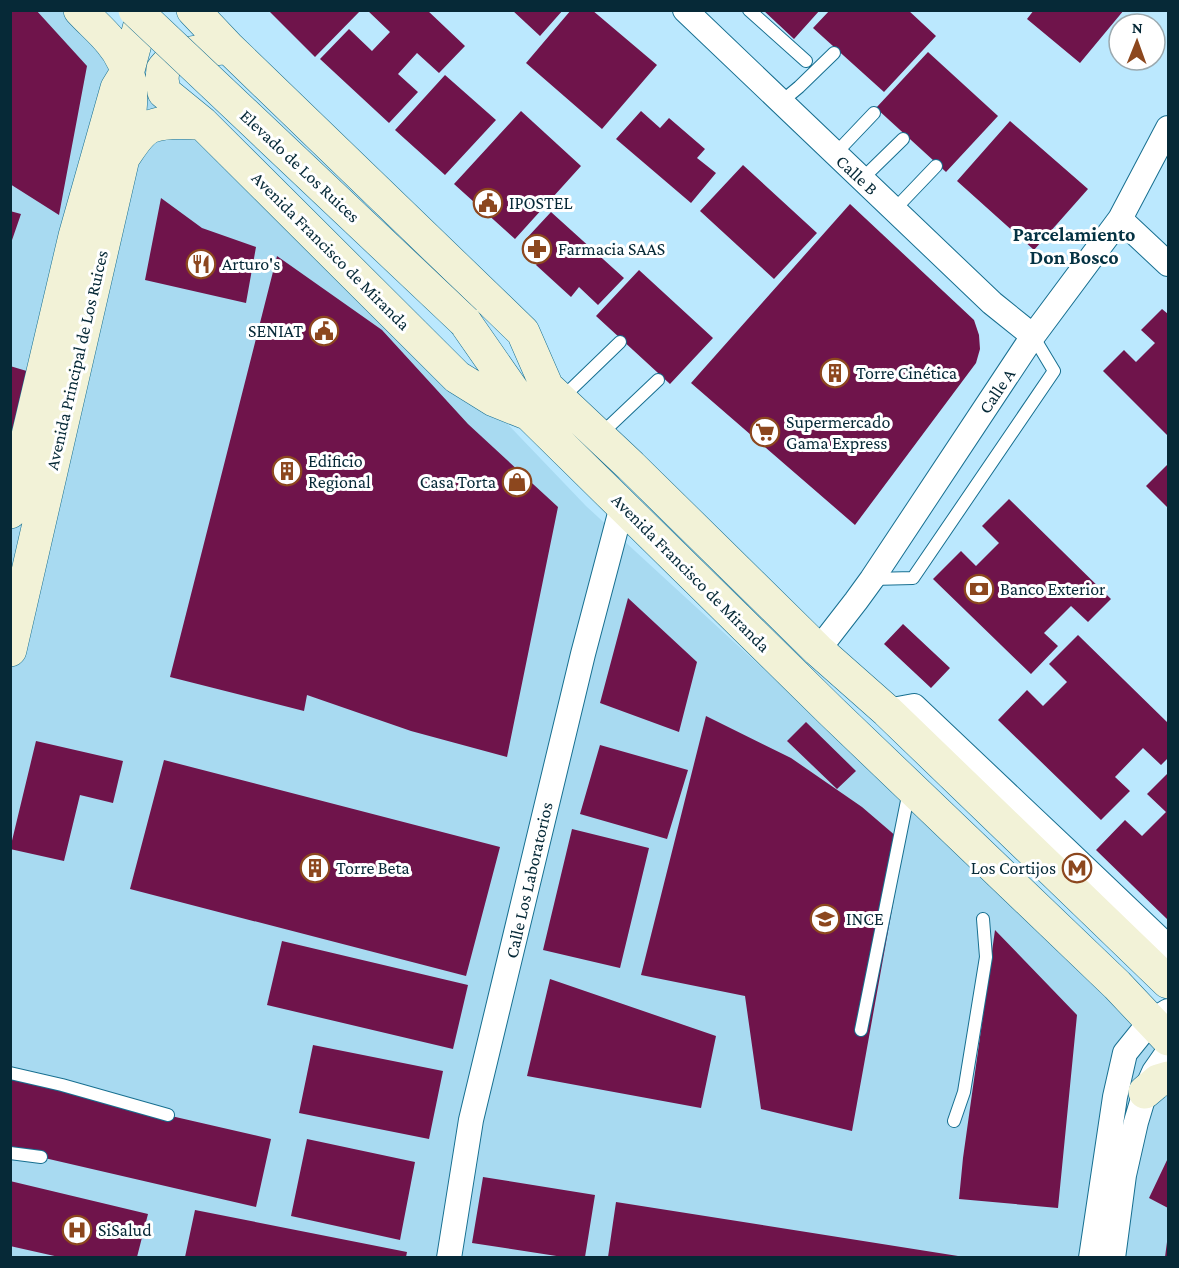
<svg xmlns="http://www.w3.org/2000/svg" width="1179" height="1268" font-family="'Crimson Pro',serif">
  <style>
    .built { fill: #a8daf1 }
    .building { fill: #6f144b }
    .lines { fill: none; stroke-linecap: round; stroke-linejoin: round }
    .service-casing { stroke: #176f90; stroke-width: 14 }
    .minor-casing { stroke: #176f90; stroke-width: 26 }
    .secondary-casing { stroke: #176f90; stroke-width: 34 }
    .service { stroke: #fff; stroke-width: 12 }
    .minor { stroke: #fff; stroke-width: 24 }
    .secondary { stroke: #f2f2d7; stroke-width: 33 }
    .secondary-bridge-casing { stroke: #176f90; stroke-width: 34; stroke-linecap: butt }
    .secondary-bridge { stroke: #f2f2d7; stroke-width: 33 }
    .labels { text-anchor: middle; stroke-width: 6; stroke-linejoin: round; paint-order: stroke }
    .street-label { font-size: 18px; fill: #062937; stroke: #fff }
    .poi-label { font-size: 18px; fill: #062937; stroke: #fff; text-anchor: start }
    .neighbourhood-label { font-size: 20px; font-weight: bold; fill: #043243; stroke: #fff }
  </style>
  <rect width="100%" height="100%" fill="#bbe8fe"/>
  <path class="built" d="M10,11H69L348,257L586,506L967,856L1168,1049V1257H11Z"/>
  <path class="building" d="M10,10H36L87,66L59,215L10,184Z
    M268,10H361L315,57Z
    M367,10H427L465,46L439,73L417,53L398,74L418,92L389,123L320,59L349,29L372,51L390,32Z
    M512,10H563L540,36Z
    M571,10H592L657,65L602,129L526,63Z
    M763,10H820L794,39Z
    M830,10H908L936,36L884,92L813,28Z
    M1034,10H1124L1080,63L1027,19Z
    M928,52L998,116L946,172L876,108Z
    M445,75L496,120L445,175L395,130Z
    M521,111L581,166L515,239L454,184Z
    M641,111L660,128L669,118L705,149L697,158L716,173L691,203L616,139Z
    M1010,121L1088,189L1034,250L957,181Z
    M743,165L817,233L774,279L700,211Z
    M161,198L202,228L256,247L246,303L145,280Z
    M850,204L974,320L979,335L980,349L976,363L855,525L691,383Z
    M10,211L21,214L11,243H10Z
    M551,212L624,278L598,305L579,287L571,297L536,265L543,256L525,240Z
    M277,256L382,330L468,424L558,507L507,757L411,731L307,695L304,711L170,677Z
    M639,270L713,338L670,384L596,316Z
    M1162,309L1168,314V436L1103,371L1124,350L1136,362L1155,343L1141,330Z
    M10,366L30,372L11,438H10Z
    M1168,464V508L1146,486Z
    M1009,499L1111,599L1088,622L1071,606L1044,633L1058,646L1031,674L933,579L961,551L976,566L999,543L982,526Z
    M628,598L697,662L679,732L600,703Z
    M903,624L950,668L931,688L884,644Z
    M1078,635L1168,723V758L1161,765L1143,748L1115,777L1130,791L1101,820L998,720L1027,690L1043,706L1067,682L1049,664Z
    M706,716L791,758L862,807L904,843L852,1131L761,1109L745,996L641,975Z
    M806,722L856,771L837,789L787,741Z
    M36,741L123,761L113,803L80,795L64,861L10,849Z
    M600,745L688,770L667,839L580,814Z
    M164,760L500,847L466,976L130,889Z
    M1168,773V920L1096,850L1125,820L1142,836L1166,812L1147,794Z
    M572,829L649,848L620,968L543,950Z
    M995,930L1077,1015L1058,1208L959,1199L963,1158Z
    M282,941L468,985L453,1049L267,1005Z
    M550,979L716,1036L701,1108L527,1076Z
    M313,1045L443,1071L429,1139L299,1113Z
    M10,1079L271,1139L256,1207L10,1150Z
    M307,1139L415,1162L400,1240L291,1216Z
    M1168,1158V1208L1149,1198Z
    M483,1177L595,1195L585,1257H563L472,1243Z
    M10,1181L148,1214L137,1257H59L10,1246Z
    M616,1202L958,1256V1257H608Z
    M195,1210L407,1252L406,1257H185Z
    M1167,1242H1168V1257H1165Z"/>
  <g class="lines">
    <g class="service-casing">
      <path id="service" d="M749,10L806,61
        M781,102L799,87L834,53
        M835,154L874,113
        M862,179L903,139
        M894,210L936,166
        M561,399L620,342
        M600,435L658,380
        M872,579L913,578L1054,371L1033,336
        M861,1030L909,791
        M10,1073L62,1085L168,1115
        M954,1121L964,1092L986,957L983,919
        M10,1153L41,1157"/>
    </g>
    <g class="minor-casing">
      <path id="minor" d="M685,10L992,303L1033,336
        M1120,219L1168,264
        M818,650L856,601L872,579L1033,336L1120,219L1168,128
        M887,711L914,706L1063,847
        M1048,846L1063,847L1168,947
        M449,1258L471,1120L583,654L622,506
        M1091,1258L1115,1097L1125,1053L1150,1022L1168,1011
        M1113,1258L1124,1175L1136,1122L1145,1092L1154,1072L1168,1052"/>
    </g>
    <g class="secondary-casing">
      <path id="secondary" d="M193,10L228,47L523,332L547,387L631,466L818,650L887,711L1168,982
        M228,47L178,55L170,61L163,69L162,79L164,92L202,123L457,377L494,400L529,414L831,711L1117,985L1168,1039
        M123,158C131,147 139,131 152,126C167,120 187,123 202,123
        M465,322L529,414
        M10,512L75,236L117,88L128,70L144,10
        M10,650L123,158C129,114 142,78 110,41C101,30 90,21 80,10
        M1145,1092L1158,1081L1168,1078"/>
    </g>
    <use href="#service" class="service"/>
    <use href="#minor" class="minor"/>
    <use href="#secondary" class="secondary"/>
    <g class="secondary-bridge-casing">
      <path id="secondary-bridge" d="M135,10L465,322"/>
    </g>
    <use href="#secondary-bridge" class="secondary-bridge"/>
  </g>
  <defs>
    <g id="civic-ring" transform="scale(1.5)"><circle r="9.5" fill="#fff" stroke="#8c471e" stroke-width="1.5"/><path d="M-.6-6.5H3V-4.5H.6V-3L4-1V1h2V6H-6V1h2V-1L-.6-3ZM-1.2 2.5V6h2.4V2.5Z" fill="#8c471e"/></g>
    <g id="pharmacy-ring" transform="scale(1.5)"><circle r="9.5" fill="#fff" stroke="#8c471e" stroke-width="1.5"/><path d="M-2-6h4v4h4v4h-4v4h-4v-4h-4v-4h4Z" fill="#8c471e"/></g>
    <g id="restaurant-ring" transform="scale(1.5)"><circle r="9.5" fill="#fff" stroke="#8c471e" stroke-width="1.5"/><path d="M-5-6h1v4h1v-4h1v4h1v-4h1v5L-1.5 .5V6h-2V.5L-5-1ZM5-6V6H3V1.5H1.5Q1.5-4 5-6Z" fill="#8c471e"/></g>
    <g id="building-ring" transform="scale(1.5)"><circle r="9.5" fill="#fff" stroke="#8c471e" stroke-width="1.5"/><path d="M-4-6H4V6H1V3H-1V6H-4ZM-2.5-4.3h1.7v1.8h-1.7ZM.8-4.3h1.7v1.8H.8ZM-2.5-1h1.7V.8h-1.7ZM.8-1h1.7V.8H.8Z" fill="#8c471e"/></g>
    <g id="supermarket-ring" transform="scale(1.5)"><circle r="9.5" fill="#fff" stroke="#8c471e" stroke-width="1.5"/><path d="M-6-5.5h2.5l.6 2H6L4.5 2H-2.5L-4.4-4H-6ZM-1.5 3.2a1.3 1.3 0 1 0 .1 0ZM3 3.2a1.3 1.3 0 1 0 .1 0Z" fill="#8c471e"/></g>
    <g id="shop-ring" transform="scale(1.5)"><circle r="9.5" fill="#fff" stroke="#8c471e" stroke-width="1.5"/><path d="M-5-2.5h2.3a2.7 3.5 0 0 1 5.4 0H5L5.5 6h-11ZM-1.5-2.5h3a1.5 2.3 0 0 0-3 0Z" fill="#8c471e"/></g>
    <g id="bank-ring" transform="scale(1.5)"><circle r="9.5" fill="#fff" stroke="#8c471e" stroke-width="1.5"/><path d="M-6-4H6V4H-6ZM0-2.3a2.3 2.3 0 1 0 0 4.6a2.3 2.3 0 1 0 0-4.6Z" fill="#8c471e"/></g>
    <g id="metro-ring" transform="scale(1.5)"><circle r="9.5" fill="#fff" stroke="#8c471e" stroke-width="1.5"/><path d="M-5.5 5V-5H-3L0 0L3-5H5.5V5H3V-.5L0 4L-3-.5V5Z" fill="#8c471e"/></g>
    <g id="university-ring" transform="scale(1.5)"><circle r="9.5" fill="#fff" stroke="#8c471e" stroke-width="1.5"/><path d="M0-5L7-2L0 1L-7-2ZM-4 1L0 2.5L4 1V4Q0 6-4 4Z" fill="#8c471e"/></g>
    <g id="hospital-ring" transform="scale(1.5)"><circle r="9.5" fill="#fff" stroke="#8c471e" stroke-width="1.5"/><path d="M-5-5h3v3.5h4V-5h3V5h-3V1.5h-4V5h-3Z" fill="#8c471e"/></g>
  </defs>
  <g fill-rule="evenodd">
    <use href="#civic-ring" x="488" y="203"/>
    <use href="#pharmacy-ring" x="537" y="249"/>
    <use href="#restaurant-ring" x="201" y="264"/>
    <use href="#civic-ring" x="324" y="331"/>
    <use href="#building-ring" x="835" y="373"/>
    <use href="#supermarket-ring" x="765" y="432"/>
    <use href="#building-ring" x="287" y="471"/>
    <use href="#shop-ring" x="517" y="482"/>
    <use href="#bank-ring" x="979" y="589"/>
    <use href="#building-ring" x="315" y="868"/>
    <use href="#metro-ring" x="1077" y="868"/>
    <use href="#university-ring" x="825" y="919"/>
    <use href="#hospital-ring" x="77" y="1230"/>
  </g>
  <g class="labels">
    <g class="street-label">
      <text transform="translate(300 166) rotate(43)" y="6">Elevado de Los Ruices</text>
      <text transform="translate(857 175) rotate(43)" y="6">Calle B</text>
      <text transform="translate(331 251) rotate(45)" y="6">Avenida Francisco de Miranda</text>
      <text transform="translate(77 360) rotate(-77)" y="6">Avenida Principal de Los Ruices</text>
      <text transform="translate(997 391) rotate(-56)" y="6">Calle A</text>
      <text transform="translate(691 573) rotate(45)" y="6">Avenida Francisco de Miranda</text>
      <text transform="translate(529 880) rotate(-77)" y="6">Calle Los Laboratorios</text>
    </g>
    <g class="poi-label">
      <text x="509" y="209">IPOSTEL</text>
      <text x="558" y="255">Farmacia SAAS</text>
      <text x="222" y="270">Arturo's</text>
      <text x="303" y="337" text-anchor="end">SENIAT</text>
      <text x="856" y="379">Torre Cinética</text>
      <text x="786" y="428">Supermercado<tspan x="786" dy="21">Gama Express</tspan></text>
      <text x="308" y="467">Edificio<tspan x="308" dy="21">Regional</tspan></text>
      <text x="496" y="488" text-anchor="end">Casa Torta</text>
      <text x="1000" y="595">Banco Exterior</text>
      <text x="336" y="874">Torre Beta</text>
      <text x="1056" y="874" text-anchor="end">Los Cortijos</text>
      <text x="846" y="925">INCE</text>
      <text x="98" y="1236">SiSalud</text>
    </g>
    <g class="neighbourhood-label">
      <text x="1074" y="241">Parcelamiento<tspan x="1074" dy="23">Don Bosco</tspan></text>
    </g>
  </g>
  <rect width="1179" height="1268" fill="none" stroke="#062937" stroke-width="24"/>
  <g transform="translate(1137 42) rotate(1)"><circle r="28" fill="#ffffff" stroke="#9ba9af" stroke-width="1.5"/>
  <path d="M0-4.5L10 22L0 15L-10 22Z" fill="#8c471e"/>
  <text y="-9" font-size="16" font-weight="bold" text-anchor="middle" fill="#062937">N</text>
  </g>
</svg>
